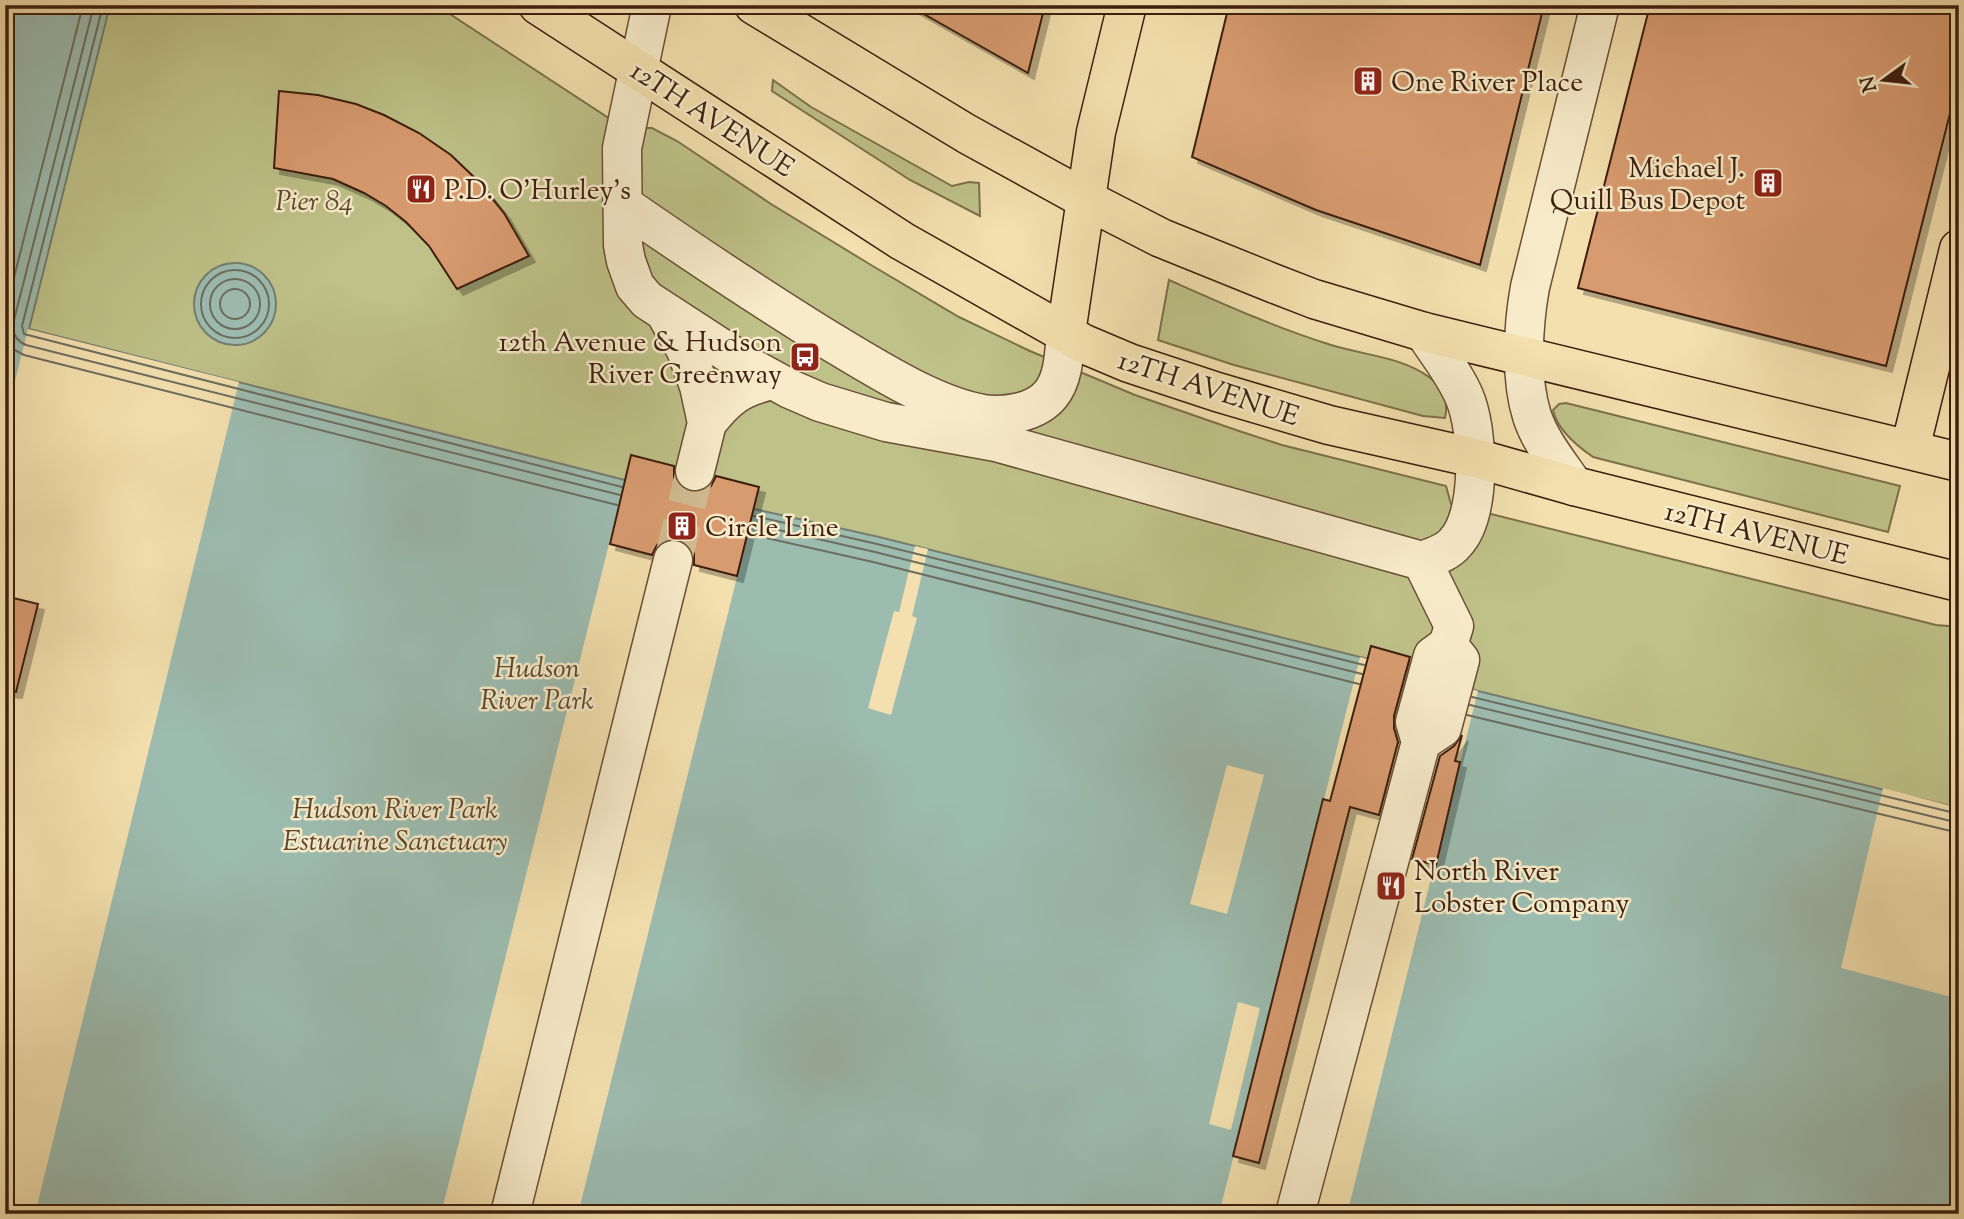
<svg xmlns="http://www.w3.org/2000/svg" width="1964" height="1219" font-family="'Sorts Mill Goudy',serif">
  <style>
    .green { fill: #bec188; stroke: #7d704b; stroke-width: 2 }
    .water { fill: #9cbcb0; stroke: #767d6f; stroke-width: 2 }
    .pier { fill: #f3e0ae }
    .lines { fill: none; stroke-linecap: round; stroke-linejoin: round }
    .shore { stroke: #6c6e5f; stroke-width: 2 }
    .building { fill: #d89b70; stroke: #3c1f0e; stroke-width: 2; filter: url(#shadow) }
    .minor-tunnel { stroke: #ceb98e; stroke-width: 38; stroke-dasharray: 38 19; stroke-linecap: butt }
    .minor-casing { stroke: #6a4f36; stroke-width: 41 }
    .major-casing { stroke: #3c1f0e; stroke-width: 41 }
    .highway-casing { stroke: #3c1f0e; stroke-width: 41 }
    .minor { stroke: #f7ebca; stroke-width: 38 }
    .major { stroke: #f3e0ae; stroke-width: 38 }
    .highway { stroke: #f3e0ae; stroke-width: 38 }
    .labels { text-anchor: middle; stroke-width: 5; stroke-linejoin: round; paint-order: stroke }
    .poi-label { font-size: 28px; fill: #3c1f0e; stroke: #f7ebca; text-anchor: start }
    .street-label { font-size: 28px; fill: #3c1f0e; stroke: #f7ebca }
    .park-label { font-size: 28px; font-style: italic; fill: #5c482c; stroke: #f7ebca }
  </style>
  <defs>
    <filter id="shadow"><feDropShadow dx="6" dy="6" stdDeviation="0" flood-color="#0004"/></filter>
  </defs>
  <rect width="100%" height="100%" fill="#f3e0ae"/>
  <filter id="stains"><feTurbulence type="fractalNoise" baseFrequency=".00286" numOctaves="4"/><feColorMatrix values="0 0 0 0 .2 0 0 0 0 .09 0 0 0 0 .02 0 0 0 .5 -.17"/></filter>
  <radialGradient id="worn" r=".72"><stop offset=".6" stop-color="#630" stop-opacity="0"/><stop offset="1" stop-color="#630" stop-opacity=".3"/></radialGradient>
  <path class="green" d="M5,5H436L624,128H652L677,141L771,204L871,265L959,317L1030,351L1135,395L1239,431L1282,445L1446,486L1451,504L1936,625L1959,627V1214H5Z
    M773,80L811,107L952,186L969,182L979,183L980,216L910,180L772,91Z
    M1169,280C1221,303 1274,327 1328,344C1361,355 1400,356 1429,377C1442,387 1449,401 1445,418L1423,416L1234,365L1158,340Z
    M1566,403L1900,486L1888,532L1593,457C1577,446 1557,429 1553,410L1559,404Z"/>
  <path class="water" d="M5,5H110L29,329L625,480L879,537L1368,659L1478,691L1959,808V1214H5Z
    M194 304a41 41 0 1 1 82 0a41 41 0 1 1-82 0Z"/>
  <path class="pier" d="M28,329L239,382L35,1214H5V421Z
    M625,480L754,509L578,1214H441Z
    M915,546L928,549L912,616L917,618L891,715L868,708L894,611L899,612Z
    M1360,657L1478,691L1347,1214H1219Z
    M1227,765L1264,775L1227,914L1190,904Z
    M1883,788L1959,808V999L1841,968Z
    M1238,1002L1260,1008L1231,1130L1209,1124Z"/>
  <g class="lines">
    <path class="shore" d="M94,5L13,324C12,334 17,341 26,345L620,495
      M103,5L22,326L24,334L622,487
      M201 304a34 34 0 1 1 68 0a34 34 0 1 1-68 0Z
      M210 304a25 25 0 1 1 50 0a25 25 0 1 1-50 0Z
      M220 304a15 15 0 1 1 30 0a15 15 0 1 1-30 0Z
      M5,313L83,5
      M5,340L13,349L24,355L617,505
      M754,516L877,544L1364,665
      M752,524L875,552L1362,674
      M749,534L873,562L1359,684
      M1472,697L1959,814
      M1470,705L1959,823
      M1467,715L1959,833"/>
  </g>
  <path class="building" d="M908,5H1045L1028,73Z
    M1229,5H1544L1480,265L1316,210L1192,157Z
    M1650,5H1959V78L1886,366L1578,288Z
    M279,91L318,95L356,104L384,115L419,133L451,155L479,182L504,213L529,256L457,289L429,246L406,222L386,206L364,193L333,179L274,168Z
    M631,455L674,466V478L679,486L689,492H702L711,486L716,476L759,487L737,576L694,565V553L689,545L679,539H666L657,545L652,555L610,544Z
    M5,596L38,604L16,692L5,691Z
    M1371,646L1410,657L1394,716V728L1398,742L1379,815L1350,807L1259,1163L1233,1156L1323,799L1330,801Z
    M1462,735L1455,761L1460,762L1436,865L1412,859L1440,756L1454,746Z"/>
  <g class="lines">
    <path class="minor-tunnel" d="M673,560L695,471"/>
    <g class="minor-casing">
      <path id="minor" d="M652,5L622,148L623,245L626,261L635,286L647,300L750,367L790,389L820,402L886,422L996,442L1422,561C1433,557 1448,552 1455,543C1482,515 1479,430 1464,396C1454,373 1438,353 1424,332
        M622,204C690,251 759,297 830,341C874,367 932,405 983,414C1005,417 1036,413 1051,394C1064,378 1064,353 1066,333
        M666,314L686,350L699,386L707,423C727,397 740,387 773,380
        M695,471L707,423
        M1574,486C1559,464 1540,441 1532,416C1520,378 1523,326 1530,287L1600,5
        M1421,742L1442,728L1460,660L1448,645
        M510,1214L673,560
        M1295,1214L1421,742L1415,722L1433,656L1448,645L1454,626L1422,561"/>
    </g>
    <g class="major-casing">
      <path id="major" d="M1066,333L1096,132L1127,5
        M1910,449L1959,249"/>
    </g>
    <g class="highway-casing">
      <path id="highway" d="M538,5L902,241L1084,344L1129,363L1217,392L1329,425L1475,458L1574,486L1959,582
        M754,5L967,134L1085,199L1161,238L1270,282L1314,299L1424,332L1959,462"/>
    </g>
    <use href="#minor" class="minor"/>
    <use href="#major" class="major"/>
    <use href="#highway" class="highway"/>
  </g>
  <defs>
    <g id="building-square" transform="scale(1.575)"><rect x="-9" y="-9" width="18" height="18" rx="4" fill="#8f2418" stroke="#f7ebca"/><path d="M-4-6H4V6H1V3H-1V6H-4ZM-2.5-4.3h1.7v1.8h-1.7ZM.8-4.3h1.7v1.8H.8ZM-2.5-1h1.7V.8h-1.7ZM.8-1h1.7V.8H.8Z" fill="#fff"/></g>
    <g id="restaurant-square" transform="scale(1.575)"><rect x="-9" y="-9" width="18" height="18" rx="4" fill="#8f2418" stroke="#f7ebca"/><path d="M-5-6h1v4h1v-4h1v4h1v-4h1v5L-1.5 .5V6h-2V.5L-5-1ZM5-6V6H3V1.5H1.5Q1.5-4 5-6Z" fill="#fff"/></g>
    <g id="bus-square" transform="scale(1.575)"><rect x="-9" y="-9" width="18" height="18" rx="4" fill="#8f2418" stroke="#f7ebca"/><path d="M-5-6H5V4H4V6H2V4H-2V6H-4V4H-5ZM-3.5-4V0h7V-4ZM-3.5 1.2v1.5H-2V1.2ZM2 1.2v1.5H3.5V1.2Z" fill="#fff"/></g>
  </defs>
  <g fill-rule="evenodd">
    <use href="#building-square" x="1368" y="81"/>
    <use href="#building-square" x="1768" y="183"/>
    <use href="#restaurant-square" x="421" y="189"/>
    <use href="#bus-square" x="805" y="357"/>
    <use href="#building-square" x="682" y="526"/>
    <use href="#restaurant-square" x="1391" y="886"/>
  </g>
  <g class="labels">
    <g class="poi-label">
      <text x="1391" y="91">One River Place</text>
      <text x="1745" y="177" text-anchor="end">Michael J.<tspan x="1745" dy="32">Quill Bus Depot</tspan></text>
      <text x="444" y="199">P.D. O'Hurley's</text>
      <text x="782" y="351" text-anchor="end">12th Avenue &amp; Hudson<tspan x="782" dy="32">River Greenway</tspan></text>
      <text x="705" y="536">Circle Line</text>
      <text x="1414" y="880">North River<tspan x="1414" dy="32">Lobster Company</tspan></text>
    </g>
    <g class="street-label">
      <text transform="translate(713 118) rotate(33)" y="10">12TH AVENUE</text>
      <text transform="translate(1209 387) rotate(18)" y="10">12TH AVENUE</text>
      <text transform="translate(1757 532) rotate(14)" y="10">12TH AVENUE</text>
    </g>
    <g class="park-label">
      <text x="314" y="210">Pier 84</text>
      <text x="537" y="677">Hudson<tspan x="537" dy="32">River Park</tspan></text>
      <text x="395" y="818">Hudson River Park<tspan x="395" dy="32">Estuarine Sanctuary</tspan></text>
    </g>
  </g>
  <rect width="1964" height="1219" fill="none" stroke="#f3e0ae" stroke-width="28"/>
  <rect x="7" y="7" width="1950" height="1205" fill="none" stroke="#3c1f0e" stroke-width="3.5"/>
  <rect x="14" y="14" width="1936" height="1191" fill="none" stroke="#3c1f0e" stroke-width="2"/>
  <g transform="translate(1884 80) rotate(255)" stroke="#f7ebca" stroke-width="5" paint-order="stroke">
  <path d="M0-5L12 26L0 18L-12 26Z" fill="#3c1f0e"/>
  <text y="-10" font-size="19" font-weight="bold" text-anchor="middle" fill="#3c1f0e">N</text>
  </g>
  <rect width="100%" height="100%" filter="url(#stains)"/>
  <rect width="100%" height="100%" fill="url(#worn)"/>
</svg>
